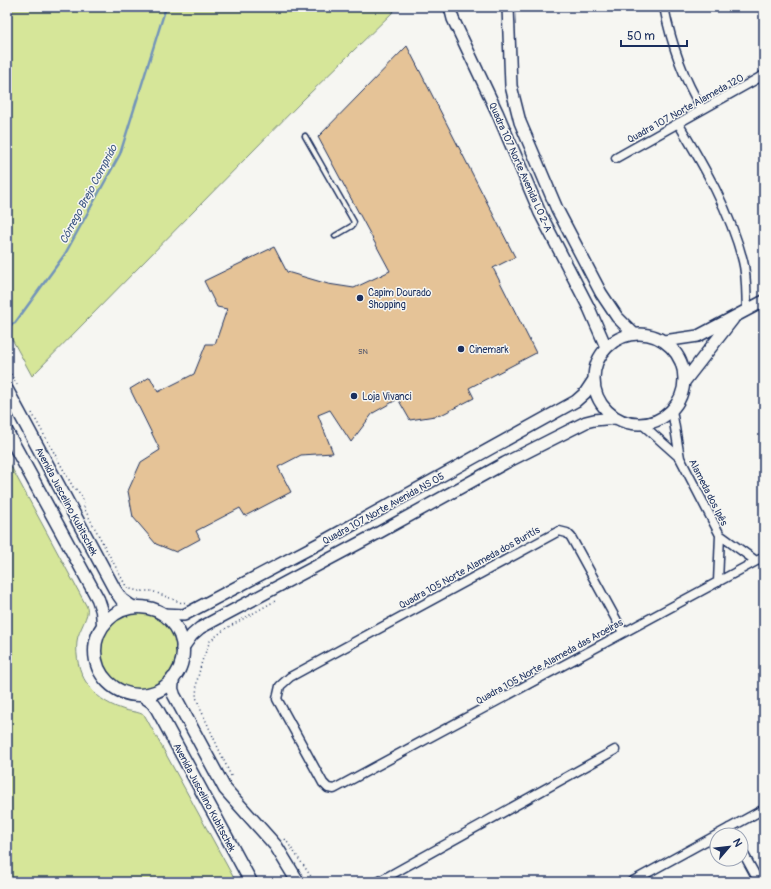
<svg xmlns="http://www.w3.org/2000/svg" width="771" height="889" font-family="Pangolin,sans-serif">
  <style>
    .green { fill: #d6e699; stroke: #788a7c }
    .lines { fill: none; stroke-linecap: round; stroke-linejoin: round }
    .stream { stroke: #7294ba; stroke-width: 2.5 }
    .building { fill: #e5c397; stroke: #1b2f5e }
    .lane-casing { stroke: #1b2f5e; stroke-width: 7 }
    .street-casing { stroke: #1b2f5e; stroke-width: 11 }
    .secondary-casing { stroke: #1b2f5e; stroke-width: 14 }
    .primary-casing { stroke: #1b2f5e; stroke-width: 15 }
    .path { stroke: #1b2f5e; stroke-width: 1.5; stroke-dasharray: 1 3; stroke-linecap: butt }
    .lane { stroke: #f6f6f2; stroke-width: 4 }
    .street { stroke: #f6f6f2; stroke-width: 8 }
    .secondary { stroke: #f6f6f2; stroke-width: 11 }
    .primary { stroke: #f6f6f2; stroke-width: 12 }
    .poi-dot { fill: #1b2f5e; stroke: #f6f6f2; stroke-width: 1.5 }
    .labels { text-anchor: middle; stroke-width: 3; stroke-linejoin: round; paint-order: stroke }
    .number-label { font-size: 8px; fill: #4e546c }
    .street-label { font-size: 10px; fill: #1b2f5e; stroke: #f6f6f2 }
    .poi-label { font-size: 10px; fill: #1b2f5e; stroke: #f6f6f2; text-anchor: start }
    .water-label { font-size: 11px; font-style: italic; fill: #3f5984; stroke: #f6f6f2 }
  </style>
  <rect width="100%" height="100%" fill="#f6f6f2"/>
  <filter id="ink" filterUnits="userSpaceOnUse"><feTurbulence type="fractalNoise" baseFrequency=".025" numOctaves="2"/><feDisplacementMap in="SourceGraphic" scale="8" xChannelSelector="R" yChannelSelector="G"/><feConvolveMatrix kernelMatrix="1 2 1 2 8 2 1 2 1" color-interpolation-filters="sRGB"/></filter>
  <g filter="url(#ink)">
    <path class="green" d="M7,7H398L303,100L32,376L7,330Z
      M7,459L87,607C90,615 78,631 77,641C74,673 91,699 122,709C129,712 139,711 145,716L236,882H7Z
      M99 651a39 39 0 1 1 78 0a39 39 0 1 1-78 0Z"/>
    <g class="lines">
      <path class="stream" d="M7,326L15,323L65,254L120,154L166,7"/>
    </g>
    <path class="building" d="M407,46L515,257L493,268L536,353L469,388L474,398L441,415L410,420L398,399L373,413L351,442L330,410L318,415L333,453L301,455L278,467L291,492L245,516L240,508L196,531L200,539L176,552L156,544L133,517L128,491L141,462L160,450L130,389L150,377L158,392L194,374L206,344H215L227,309L217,307L204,281L274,247L287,272L328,284L354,288L390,271L318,137Z"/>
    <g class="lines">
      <g class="lane-casing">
        <path id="lane" d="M305,136L354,222L352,226L335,236"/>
      </g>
      <g class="street-casing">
        <path id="street" d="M664,7C671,42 683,78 702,109
          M678,123C704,166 730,211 743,261C747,276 746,294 747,310
          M616,158L764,75
          M672,410L680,458L720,535L756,561
          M643,425L680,458
          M718,582L720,535
          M623,632L571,537L567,533L559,531L290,677L280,686L277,699L323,783L328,788L334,789L764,557
          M729,828L733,835
          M741,849L759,882
          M378,882L615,750
          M631,882L764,809"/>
      </g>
      <g class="secondary-casing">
        <path id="secondary" d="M450,7L453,19L497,112L540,213L589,308L606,347
          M508,7L511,86L520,122L557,209L601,293L617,317L634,334
          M594 379a45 45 0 1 1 90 0a45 45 0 1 1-90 0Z
          M664,341L698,336L764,301
          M684,382L733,319
          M163,614L184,615L320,543L576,401L585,393L593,381
          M182,649L192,635L200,628L380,532L505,463L586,422L594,420L615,418"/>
      </g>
      <g class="primary-casing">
        <path id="primary" d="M7,390L115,590L122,600L132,607
          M7,432L98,599L102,611L103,624
          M95 651a44 44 0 1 1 88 0a44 44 0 1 1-88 0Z
          M173,678L172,689L174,695L225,789L276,846L298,882
          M142,695L152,702L157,709L251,882"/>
      </g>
      <path class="path" d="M7,367L17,385
        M32,413L73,487C80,492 85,499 84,508L127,588L138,591H152L182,603L187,602
        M231,776L201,710L196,697L197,681L202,661L210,641L225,629L275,601L274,600
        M285,839L315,882"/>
      <use href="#lane" class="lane"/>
      <use href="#street" class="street"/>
      <use href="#secondary" class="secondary"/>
      <use href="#primary" class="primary"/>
    </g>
  </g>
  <g class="poi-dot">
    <circle cx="360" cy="298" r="4"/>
    <circle cx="461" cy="349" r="4"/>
    <circle cx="354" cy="396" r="4"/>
  </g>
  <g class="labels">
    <g class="number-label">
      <text x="363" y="354">SN</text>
    </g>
    <g class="street-label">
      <text transform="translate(685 108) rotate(-29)" y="4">Quadra 107 Norte Alameda 120</text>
      <text transform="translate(521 167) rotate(66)" y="4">Quadra 107 Norte Avenida LO 2-A</text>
      <text transform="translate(709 492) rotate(63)" y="4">Alameda dos Ipês</text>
      <text transform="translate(67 501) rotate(62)" y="4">Avenida Juscelino Kubitschek</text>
      <text transform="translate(383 508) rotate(-29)" y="4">Quadra 107 Norte Avenida NS 05</text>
      <text transform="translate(469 567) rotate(-29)" y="4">Quadra 105 Norte Alameda dos Buritís</text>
      <text transform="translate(549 661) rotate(-29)" y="4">Quadra 105 Norte Alameda das Aroeiras</text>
      <text transform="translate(205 797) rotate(62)" y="4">Avenida Juscelino Kubitschek</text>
    </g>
    <g class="poi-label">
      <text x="368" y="296">Capim Dourado<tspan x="368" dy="12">Shopping</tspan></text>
      <text x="469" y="353">Cinemark</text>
      <text x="362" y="400">Loja Vivanci</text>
    </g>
    <g class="water-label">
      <text transform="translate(88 194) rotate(-62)" y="4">Córrego Brejo Comprido</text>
    </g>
  </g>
  <rect width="771" height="889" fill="none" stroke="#f6f6f2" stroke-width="24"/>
  <rect x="12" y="12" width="747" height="865" fill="none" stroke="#1b2f5e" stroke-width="1.5" filter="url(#ink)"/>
  <g transform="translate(729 847) rotate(62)"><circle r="19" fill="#f6f6f2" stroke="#9ea6b7"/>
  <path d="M0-3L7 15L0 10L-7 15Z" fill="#1b2f5e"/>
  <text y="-6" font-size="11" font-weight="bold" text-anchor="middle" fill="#1b2f5e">N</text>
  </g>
  <path d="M621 40v6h66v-6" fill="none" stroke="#1b2f5e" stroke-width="2"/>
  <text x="627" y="40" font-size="12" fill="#1b2f5e" stroke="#f6f6f2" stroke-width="3" paint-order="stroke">50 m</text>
</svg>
